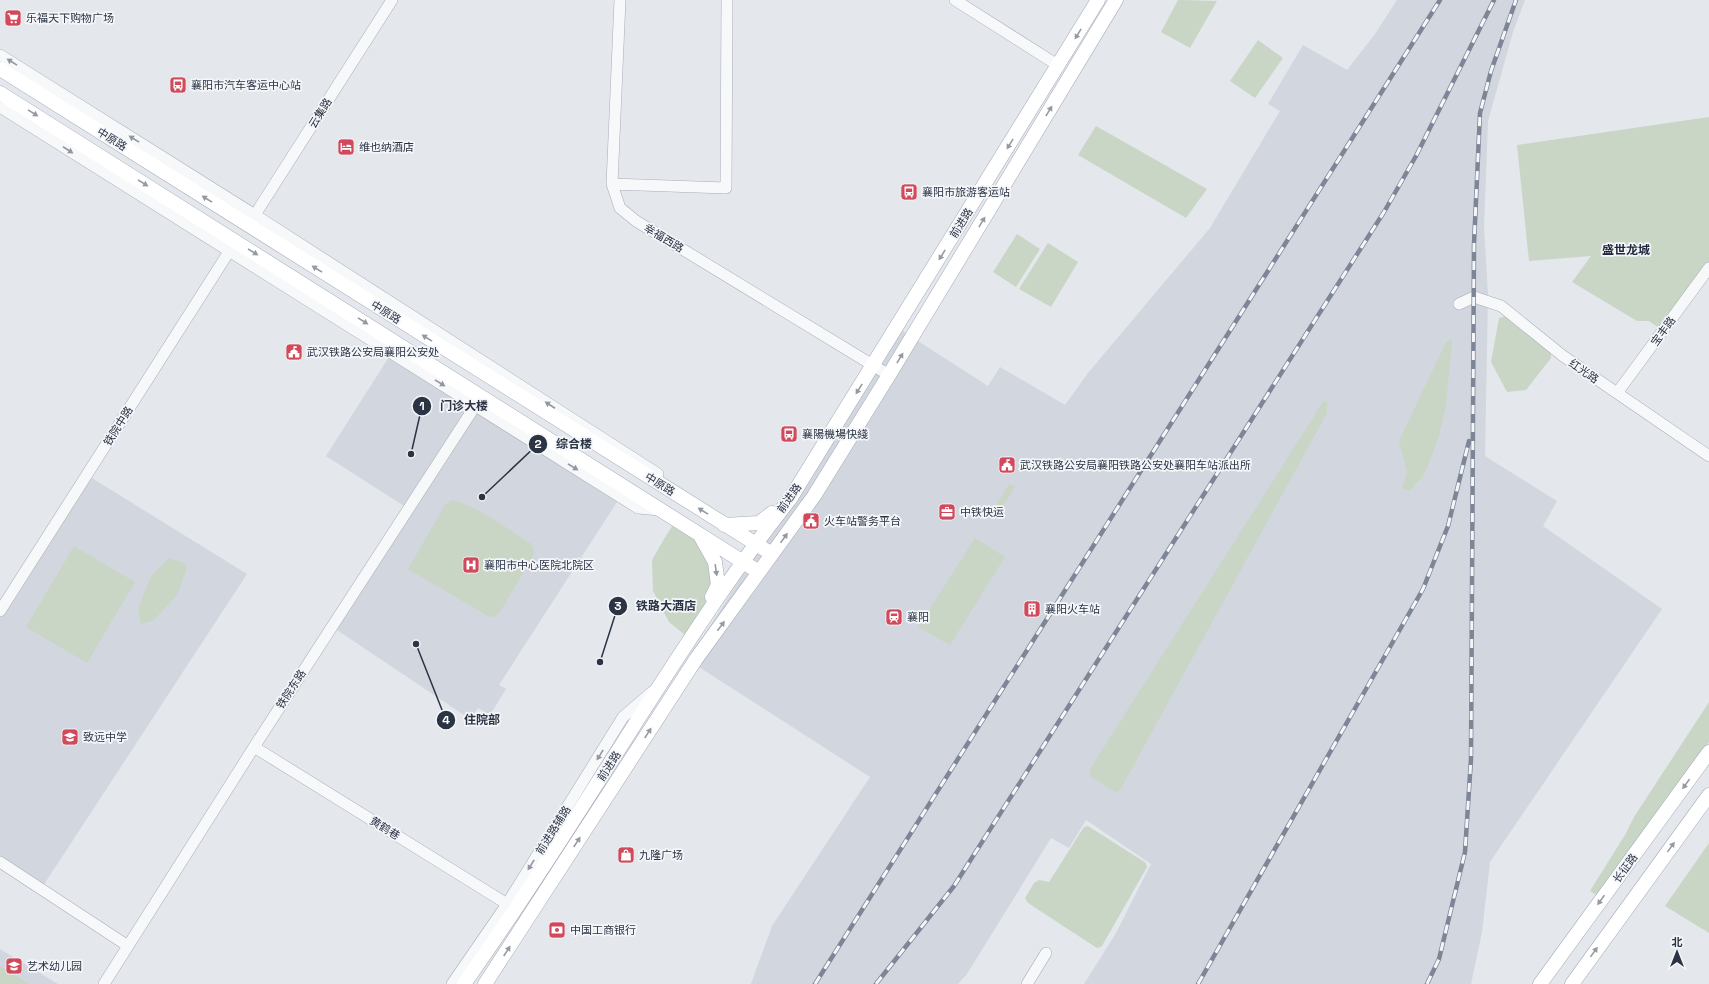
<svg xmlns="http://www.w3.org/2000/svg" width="1709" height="984" font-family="'Space Grotesk','Noto Sans SC',sans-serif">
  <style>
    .built { fill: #d2d6de }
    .green { fill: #c9d6c5 }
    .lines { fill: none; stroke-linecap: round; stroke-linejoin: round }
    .minor-casing { stroke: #a9aeb7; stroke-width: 12 }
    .major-casing { stroke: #a3abb8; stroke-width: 15 }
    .minor { stroke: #f7f8fa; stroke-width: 11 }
    .major { stroke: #fff; stroke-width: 14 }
    .rail-casing { stroke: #7d8696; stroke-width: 4.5 }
    .rail { stroke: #f4f6f9; stroke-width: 3; stroke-dasharray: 9; stroke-linecap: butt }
    .oneway { fill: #959aa2 }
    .oneway2 { fill: #9196a0 }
    .labels { text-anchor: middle; stroke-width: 3.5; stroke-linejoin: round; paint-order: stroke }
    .poi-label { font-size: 11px; fill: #2b3445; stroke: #f4f6f9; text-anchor: start }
    .street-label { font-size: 11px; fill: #2b3445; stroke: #f4f6f9 }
    .neighbourhood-label { font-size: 12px; font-weight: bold; fill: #1d2536; stroke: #f4f6f9 }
    .leader { fill: none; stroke: #2b3445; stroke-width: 1.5 }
    .callout-dot { fill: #2b3445; stroke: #f4f6f9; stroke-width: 1.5 }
    .mark-label { font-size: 12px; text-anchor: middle; font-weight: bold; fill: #fff }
    .callout-label { font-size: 12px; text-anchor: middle; font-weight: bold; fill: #2b3445; stroke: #f4f6f9; stroke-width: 3.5; stroke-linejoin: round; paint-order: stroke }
  </style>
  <rect width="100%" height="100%" fill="#e4e7ec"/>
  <path class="built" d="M1397,0H1525L1513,32L1488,121L1484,227L1488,294L1485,456L1557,501L1543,526L1662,609L1490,862L1482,932L1471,984H1084L1116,933L1151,864L1086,820L1069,848L1051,838L967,974L958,984H751L772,926L870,777L688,660L901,330L988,386L1000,367L1065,405L1088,373L1210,228L1280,111L1268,104L1303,45L1347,70L1375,34Z
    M389,357L617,502L499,685L506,689L490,715L478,708L470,719L328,624L404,506L326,456Z
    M87,475L247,574L41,889L0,862V611Z
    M0,949L58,984H0Z"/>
  <path class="green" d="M1178,0L1217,1L1190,48L1161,32Z
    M1258,40L1283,58L1255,98L1230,81Z
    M1709,117V268L1663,331L1649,321H1637L1572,282L1591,256L1529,261L1517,145Z
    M1096,126L1207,189L1186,218L1078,155Z
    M1017,234L1040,249L1016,287L993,272Z
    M1048,243L1078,262L1051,307L1019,289Z
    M1506,316L1551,350V358L1526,390L1507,392L1491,362L1499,318Z
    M1452,339L1446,405L1439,436L1424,475L1409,491L1402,488L1407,472L1399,441L1446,342Z
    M1323,402H1327V413L1120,790L1115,792L1091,777L1090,769Z
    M1009,484L1015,487L995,519L990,515Z
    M452,500C474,504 511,531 531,544L534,550L533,556L500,612L494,617L488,616L408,569L445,505Z
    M676,520L700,535L718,585L690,639L669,622L653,591L652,560L664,539Z
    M975,538L1005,557L950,645L918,627Z
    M74,546L135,582L87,663L26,627Z
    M169,558L184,563L187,568L177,595L154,620L141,624L138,609L151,576Z
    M1709,702V742L1598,896L1590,891L1625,835L1634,817Z
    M1088,826L1146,863L1147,867L1102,946L1097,948L1028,903L1025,898L1034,883L1039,880L1049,882L1084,827Z
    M1709,843V933L1665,906Z
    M0,966L29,984H0Z"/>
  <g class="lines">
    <g class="minor-casing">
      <path id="minor" d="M620,0L612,184L620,208L636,221L889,375
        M955,0L1059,66
        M0,55L255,215L658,474
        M0,107C212,242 426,373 638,508L659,510
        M612,184L726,188L727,0
        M251,221L392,0
        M1459,304L1474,297L1501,306L1563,356L1709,456
        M1617,393L1709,268
        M0,611L232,247
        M254,747L512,907
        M0,862L128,946
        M104,984L254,747L479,400
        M452,984L507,904L623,717L652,692
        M1027,984L1046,953"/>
    </g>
    <g class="major-casing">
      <path id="major" d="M0,69L772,554
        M0,93L759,572
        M724,525L759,523L772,513
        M701,537L715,562L718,585L712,597
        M464,984C526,896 584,804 642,713C689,640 736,567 790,499L1098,0
        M485,984L696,659L814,496L889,375L1116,0
        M1540,984L1709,752
        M1572,984L1709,795"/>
    </g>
    <use href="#minor" class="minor"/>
    <use href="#major" class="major"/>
    <g class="rail-casing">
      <path id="rail" d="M815,984L1440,0
        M876,984L954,886L1384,212L1416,156L1494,0
        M1198,984L1423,589L1448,526L1469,441
        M1427,984L1439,959L1465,852L1471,759L1474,244L1480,113L1491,71L1516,0"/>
    </g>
    <use href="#rail" class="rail"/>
  </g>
  <defs><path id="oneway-solid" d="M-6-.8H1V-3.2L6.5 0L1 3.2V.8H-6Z"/></defs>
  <g class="oneway">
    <use href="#oneway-solid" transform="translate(1078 34) rotate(121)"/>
    <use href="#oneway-solid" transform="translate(1049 111) rotate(-59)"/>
    <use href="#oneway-solid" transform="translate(33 113) rotate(32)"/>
    <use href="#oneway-solid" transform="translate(1010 144) rotate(122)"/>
    <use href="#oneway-solid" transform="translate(143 183) rotate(32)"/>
    <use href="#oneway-solid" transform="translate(207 199) rotate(-148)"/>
    <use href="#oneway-solid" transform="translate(982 222) rotate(-59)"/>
    <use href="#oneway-solid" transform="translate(253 252) rotate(32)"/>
    <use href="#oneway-solid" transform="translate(942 255) rotate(122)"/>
    <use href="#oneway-solid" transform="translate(317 269) rotate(-148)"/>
    <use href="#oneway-solid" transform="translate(363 321) rotate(32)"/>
    <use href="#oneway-solid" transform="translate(427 338) rotate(-148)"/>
    <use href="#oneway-solid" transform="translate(900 358) rotate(-59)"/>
    <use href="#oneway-solid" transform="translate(859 389) rotate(122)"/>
    <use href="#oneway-solid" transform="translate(703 511) rotate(-148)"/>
    <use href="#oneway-solid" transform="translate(784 538) rotate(-54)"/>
    <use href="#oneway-solid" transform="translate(716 570) rotate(82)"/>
    <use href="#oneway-solid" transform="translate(721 626) rotate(-53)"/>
    <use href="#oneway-solid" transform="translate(648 733) rotate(-57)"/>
    <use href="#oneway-solid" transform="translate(1686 784) rotate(126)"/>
    <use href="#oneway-solid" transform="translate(577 842) rotate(-57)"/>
    <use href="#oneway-solid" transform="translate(1671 847) rotate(-54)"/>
    <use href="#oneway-solid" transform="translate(1601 900) rotate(126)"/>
    <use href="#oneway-solid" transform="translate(507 951) rotate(-57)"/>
    <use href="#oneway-solid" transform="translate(1594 952) rotate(-54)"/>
  </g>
  <g class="oneway2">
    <use href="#oneway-solid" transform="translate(12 62) rotate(-148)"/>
    <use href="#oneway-solid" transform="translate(134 139) rotate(-148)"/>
    <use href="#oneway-solid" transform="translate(68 150) rotate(33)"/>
    <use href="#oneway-solid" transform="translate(440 383) rotate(32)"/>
    <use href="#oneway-solid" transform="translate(550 405) rotate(-147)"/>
    <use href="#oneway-solid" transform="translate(573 467) rotate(32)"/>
    <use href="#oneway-solid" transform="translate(600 755) rotate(122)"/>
    <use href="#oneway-solid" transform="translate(531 865) rotate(122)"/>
  </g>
  <defs>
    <g id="supermarket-square" transform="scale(0.9)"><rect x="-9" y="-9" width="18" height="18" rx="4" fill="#d1495b" stroke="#f4f6f9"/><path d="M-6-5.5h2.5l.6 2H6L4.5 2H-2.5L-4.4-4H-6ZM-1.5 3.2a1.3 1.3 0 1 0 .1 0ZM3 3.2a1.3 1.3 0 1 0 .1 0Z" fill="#fff"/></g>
    <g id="bus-square" transform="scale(0.9)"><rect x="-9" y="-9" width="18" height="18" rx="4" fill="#d1495b" stroke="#f4f6f9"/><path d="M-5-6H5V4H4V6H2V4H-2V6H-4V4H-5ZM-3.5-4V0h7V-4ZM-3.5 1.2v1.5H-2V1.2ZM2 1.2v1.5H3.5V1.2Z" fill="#fff"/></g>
    <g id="hotel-square" transform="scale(0.9)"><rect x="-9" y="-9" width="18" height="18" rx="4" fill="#d1495b" stroke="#f4f6f9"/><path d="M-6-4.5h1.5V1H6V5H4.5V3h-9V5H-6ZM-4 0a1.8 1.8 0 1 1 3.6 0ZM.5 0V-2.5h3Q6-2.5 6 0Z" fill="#fff"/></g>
    <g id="civic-square" transform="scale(0.9)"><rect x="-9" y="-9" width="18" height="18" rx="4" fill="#d1495b" stroke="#f4f6f9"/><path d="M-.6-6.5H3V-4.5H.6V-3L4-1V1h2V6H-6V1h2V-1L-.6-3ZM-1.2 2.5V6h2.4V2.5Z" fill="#fff"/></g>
    <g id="office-square" transform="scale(0.9)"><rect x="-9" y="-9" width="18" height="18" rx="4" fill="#d1495b" stroke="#f4f6f9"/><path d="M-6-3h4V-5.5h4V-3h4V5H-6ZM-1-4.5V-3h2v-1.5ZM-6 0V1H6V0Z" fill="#fff"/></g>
    <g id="hospital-square" transform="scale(0.9)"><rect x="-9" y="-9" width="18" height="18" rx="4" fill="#d1495b" stroke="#f4f6f9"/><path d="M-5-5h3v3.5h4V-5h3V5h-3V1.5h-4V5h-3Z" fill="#fff"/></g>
    <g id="building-square" transform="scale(0.9)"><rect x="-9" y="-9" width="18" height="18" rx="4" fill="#d1495b" stroke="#f4f6f9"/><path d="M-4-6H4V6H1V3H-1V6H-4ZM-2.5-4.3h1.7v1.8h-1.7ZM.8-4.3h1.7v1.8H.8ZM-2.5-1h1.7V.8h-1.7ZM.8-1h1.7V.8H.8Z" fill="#fff"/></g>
    <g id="station-square" transform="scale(0.9)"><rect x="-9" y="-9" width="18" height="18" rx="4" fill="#d1495b" stroke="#f4f6f9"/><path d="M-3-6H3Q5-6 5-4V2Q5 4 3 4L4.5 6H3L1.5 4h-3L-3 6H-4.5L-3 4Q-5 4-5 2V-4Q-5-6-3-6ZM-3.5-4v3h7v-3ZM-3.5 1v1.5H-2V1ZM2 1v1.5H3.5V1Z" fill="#fff"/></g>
    <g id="school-square" transform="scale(0.9)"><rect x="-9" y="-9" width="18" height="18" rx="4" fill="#d1495b" stroke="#f4f6f9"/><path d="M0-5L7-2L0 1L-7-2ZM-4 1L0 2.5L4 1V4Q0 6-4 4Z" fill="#fff"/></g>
    <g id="shop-square" transform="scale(0.9)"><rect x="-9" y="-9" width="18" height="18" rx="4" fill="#d1495b" stroke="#f4f6f9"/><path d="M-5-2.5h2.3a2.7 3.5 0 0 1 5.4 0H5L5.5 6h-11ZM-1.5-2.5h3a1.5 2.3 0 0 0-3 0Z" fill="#fff"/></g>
    <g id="bank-square" transform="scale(0.9)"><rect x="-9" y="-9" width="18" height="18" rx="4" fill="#d1495b" stroke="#f4f6f9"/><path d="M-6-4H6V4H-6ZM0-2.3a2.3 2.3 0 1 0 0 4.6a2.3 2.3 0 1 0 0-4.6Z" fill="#fff"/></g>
  </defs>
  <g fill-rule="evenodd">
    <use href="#supermarket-square" x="13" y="18"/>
    <use href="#bus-square" x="178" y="85"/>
    <use href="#hotel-square" x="346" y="147"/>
    <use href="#bus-square" x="909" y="192"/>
    <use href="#civic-square" x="294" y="352"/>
    <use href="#bus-square" x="789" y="434"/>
    <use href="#civic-square" x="1007" y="465"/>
    <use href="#office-square" x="947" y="512"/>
    <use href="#civic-square" x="811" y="521"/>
    <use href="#hospital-square" x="471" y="565"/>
    <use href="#building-square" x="1032" y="609"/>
    <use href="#station-square" x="894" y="617"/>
    <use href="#school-square" x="70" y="737"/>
    <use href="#shop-square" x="626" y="855"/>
    <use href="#bank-square" x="557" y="930"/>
    <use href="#school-square" x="14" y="966"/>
  </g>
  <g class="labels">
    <g class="poi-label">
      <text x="26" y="22">乐福天下购物广场</text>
      <text x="191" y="89">襄阳市汽车客运中心站</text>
      <text x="359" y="151">维也纳酒店</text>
      <text x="922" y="196">襄阳市旅游客运站</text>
      <text x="307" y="356">武汉铁路公安局襄阳公安处</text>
      <text x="802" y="438">襄陽機場快綫</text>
      <text x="1020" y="469">武汉铁路公安局襄阳铁路公安处襄阳车站派出所</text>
      <text x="960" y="516">中铁快运</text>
      <text x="824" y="525">火车站警务平台</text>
      <text x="484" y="569">襄阳市中心医院北院区</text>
      <text x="1045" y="613">襄阳火车站</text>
      <text x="907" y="621">襄阳</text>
      <text x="83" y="741">致远中学</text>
      <text x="639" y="859">九隆广场</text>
      <text x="570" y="934">中国工商银行</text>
      <text x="27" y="970">艺术幼儿园</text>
    </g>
    <g class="street-label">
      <text transform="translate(320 113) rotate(-58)" y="4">云集路</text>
      <text transform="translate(112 139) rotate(32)" y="4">中原路</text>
      <text transform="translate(961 223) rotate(-58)" y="4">前进路</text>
      <text transform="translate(664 238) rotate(31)" y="4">幸福西路</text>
      <text transform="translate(386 312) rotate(32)" y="4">中原路</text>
      <text transform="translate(1663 331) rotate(-54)" y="4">宝丰路</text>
      <text transform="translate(1584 371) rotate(34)" y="4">红光路</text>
      <text transform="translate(118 426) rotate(-58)" y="4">铁院中路</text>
      <text transform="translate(660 484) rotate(32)" y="4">中原路</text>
      <text transform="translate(789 498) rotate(-55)" y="4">前进路</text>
      <text transform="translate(291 689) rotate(-57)" y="4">铁院东路</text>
      <text transform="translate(609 766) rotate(-57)" y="4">前进路</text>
      <text transform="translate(385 828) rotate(32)" y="4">黄鹤巷</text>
      <text transform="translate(553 830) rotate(-58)" y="4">前进路辅路</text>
      <text transform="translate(1625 868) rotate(-54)" y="4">长征路</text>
    </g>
    <g class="neighbourhood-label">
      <text x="1626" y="254">盛世龙城</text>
    </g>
  </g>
  <path class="leader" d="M411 454L422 406M482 497L538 444M600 662L618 606M416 644L446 720"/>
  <g class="callout-dot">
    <circle cx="411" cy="454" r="4"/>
    <circle cx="482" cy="497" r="4"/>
    <circle cx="600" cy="662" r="4"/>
    <circle cx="416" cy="644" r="4"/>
    <circle cx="422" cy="406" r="10"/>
    <circle cx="538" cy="444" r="10"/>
    <circle cx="618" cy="606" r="10"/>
    <circle cx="446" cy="720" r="10"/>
  </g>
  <g class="mark-label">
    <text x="422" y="410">1</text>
    <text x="538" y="448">2</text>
    <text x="618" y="610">3</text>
    <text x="446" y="724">4</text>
  </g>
  <g class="callout-label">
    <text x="464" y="410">门诊大楼</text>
    <text x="574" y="448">综合楼</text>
    <text x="666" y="610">铁路大酒店</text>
    <text x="482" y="724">住院部</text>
  </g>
  <g transform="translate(1677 952)" stroke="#f4f6f9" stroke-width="3" paint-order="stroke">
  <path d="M0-3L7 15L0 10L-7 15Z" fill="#2b3445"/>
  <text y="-6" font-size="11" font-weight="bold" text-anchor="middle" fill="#2b3445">北</text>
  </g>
</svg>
